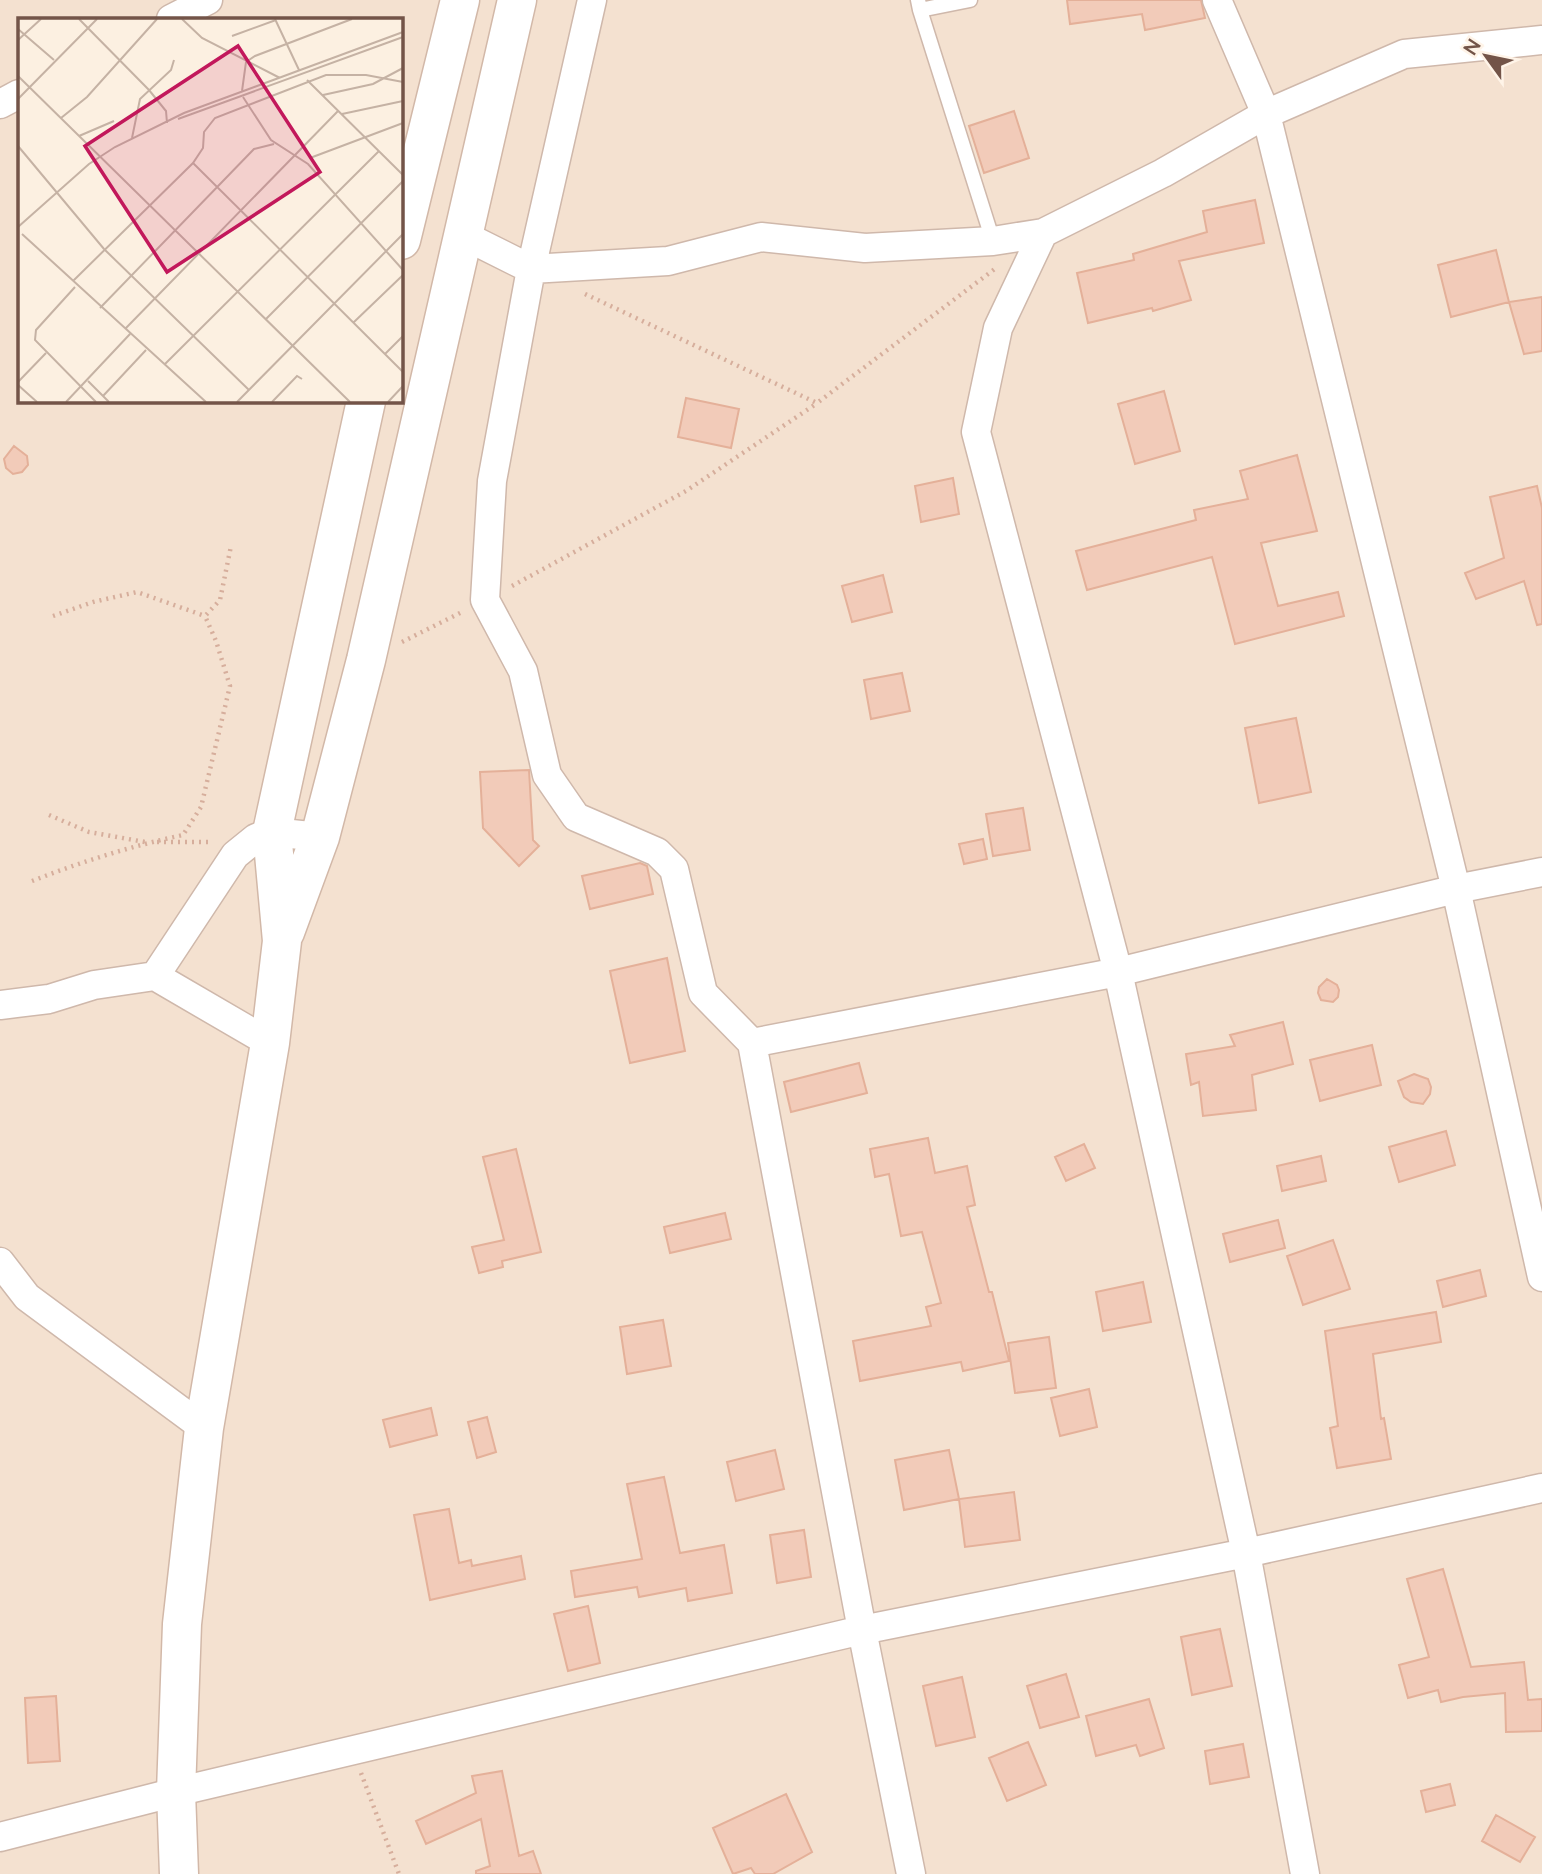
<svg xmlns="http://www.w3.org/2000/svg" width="1542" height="1874" font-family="Lato,sans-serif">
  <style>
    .residential { fill: #f4e1d0; fill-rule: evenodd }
    .building { fill: #f2cbb9; stroke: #e4b099; stroke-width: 2 }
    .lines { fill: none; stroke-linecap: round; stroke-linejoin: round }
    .service-casing { stroke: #cfb8ab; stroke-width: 17 }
    .minor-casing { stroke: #cfb8ab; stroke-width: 31 }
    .secondary-casing { stroke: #d2b8a8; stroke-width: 41 }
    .path { stroke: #d6ae9c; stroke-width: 4.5; stroke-dasharray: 2 5; stroke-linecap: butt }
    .service { stroke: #fff; stroke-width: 14 }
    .minor { stroke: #fff; stroke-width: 28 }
    .secondary { stroke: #fff; stroke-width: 38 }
    .inset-road { fill: none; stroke: #c5b2a4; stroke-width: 2 }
    .view { fill: #c2185b; fill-opacity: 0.15; stroke: #c2185b; stroke-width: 3.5 }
    .inset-edge { fill: none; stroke: #735448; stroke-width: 3.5 }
  </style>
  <rect width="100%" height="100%" fill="#fcf0e1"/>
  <path class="residential" d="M0,0H1542V1874H0ZM19,19H401V401H19Z"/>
  <path class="building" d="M1067,0H1201L1205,18L1145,30L1142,14L1070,24Z
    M1014,111L1029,158L984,173L969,126Z
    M1255,200L1264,243L1179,261L1191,300L1153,311L1152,308L1088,323L1077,273L1134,260L1133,254L1207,232L1203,211Z
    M1496,250L1509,302L1451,317L1438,265Z
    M1542,297V351L1524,354L1509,302Z
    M1164,391L1180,451L1135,464L1118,404Z
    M686,398L739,409L731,448L678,437Z
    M14,446L27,456L28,465L22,472L13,474L6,468L4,459Z
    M1297,455L1317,531L1261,543L1278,606L1338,592L1344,616L1235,644L1212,557L1087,590L1076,551L1196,520L1194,510L1248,499L1240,471Z
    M953,478L959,514L921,522L915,486Z
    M1537,486L1542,508V624L1537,625L1524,581L1476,599L1465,573L1504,558L1490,497Z
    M883,575L892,612L852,622L842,586Z
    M902,673L910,711L871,719L864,680Z
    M1296,718L1311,792L1259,803L1245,728Z
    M529,770L533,840L539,846L519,866L483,828L480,772Z
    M1023,808L1030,850L993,856L986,814Z
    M983,839L987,859L964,864L959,844Z
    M640,863L647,866L653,894L590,909L582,876Z
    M667,958L685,1051L630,1063L610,971Z
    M1327,979L1337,985L1339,990L1338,997L1333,1002L1321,1000L1318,993L1319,987Z
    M1283,1022L1293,1064L1252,1075L1256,1110L1203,1116L1199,1082L1191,1085L1186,1054L1235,1046L1230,1035Z
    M1372,1045L1381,1085L1320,1101L1310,1060Z
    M859,1063L867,1093L791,1112L784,1082Z
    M1414,1074L1428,1079L1431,1087L1430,1094L1423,1104L1411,1102L1404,1097L1398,1081Z
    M1446,1131L1455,1165L1399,1182L1389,1147Z
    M928,1138L935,1173L967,1166L975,1205L967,1207L989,1292H992L1009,1361L963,1371L961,1362L860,1381L853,1341L931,1326L926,1307L941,1303L922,1232L901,1236L889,1174L875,1177L870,1149Z
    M1084,1144L1095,1168L1066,1181L1055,1157Z
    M516,1149L541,1252L502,1261L503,1267L479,1273L472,1247L504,1240L483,1157Z
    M1321,1156L1326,1181L1282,1191L1277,1166Z
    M725,1213L731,1239L670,1253L664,1227Z
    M1278,1220L1285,1248L1230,1262L1223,1234Z
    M1333,1240L1350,1289L1303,1305L1287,1256Z
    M1480,1270L1486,1296L1443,1307L1437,1281Z
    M1143,1282L1151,1322L1103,1331L1096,1292Z
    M1436,1312L1441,1342L1373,1354L1381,1419L1384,1418L1391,1459L1337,1468L1330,1428L1338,1426L1325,1331Z
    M663,1320L671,1366L627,1374L620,1327Z
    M1049,1337L1056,1388L1015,1393L1008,1343Z
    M1089,1389L1097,1427L1060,1436L1051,1398Z
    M431,1408L437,1435L390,1447L383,1420Z
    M487,1417L496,1452L477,1458L468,1422Z
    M775,1450L784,1489L736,1501L727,1462Z
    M949,1450L959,1499L904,1510L895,1460Z
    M664,1477L680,1553L724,1545L732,1593L688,1601L686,1588L639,1597L637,1587L575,1597L571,1571L642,1559L627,1484Z
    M1014,1492L1020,1540L965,1547L959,1499Z
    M449,1509L459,1563L471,1560L472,1566L521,1556L525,1579L430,1600L414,1515Z
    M804,1530L811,1577L777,1583L770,1535Z
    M1443,1569L1471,1667L1524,1662L1528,1700L1542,1699V1731L1506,1732L1505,1693L1463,1697L1441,1702L1438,1690L1408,1698L1399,1665L1429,1657L1407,1579Z
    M588,1606L600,1663L568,1671L554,1614Z
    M1220,1629L1232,1686L1192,1695L1181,1637Z
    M1066,1674L1079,1717L1040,1728L1027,1686Z
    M962,1677L975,1737L936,1746L923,1686Z
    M56,1696L60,1761L28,1763L25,1698Z
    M1149,1699L1164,1748L1140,1756L1136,1745L1096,1756L1086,1716Z
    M1028,1742L1046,1785L1007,1801L989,1758Z
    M1243,1744L1249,1777L1210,1784L1205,1751Z
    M502,1771L519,1856L533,1851L541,1874H476V1871L490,1866L481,1819L426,1844L416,1821L476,1793L472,1776Z
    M1450,1784L1455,1805L1426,1812L1421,1791Z
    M786,1794L812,1852L773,1874H755L751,1868L733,1874L713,1828Z
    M1496,1815L1535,1837L1520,1862L1482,1841Z"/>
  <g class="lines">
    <g class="service-casing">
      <path id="service" d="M918,0L920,10L970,0
        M920,10L993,241"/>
    </g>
    <g class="minor-casing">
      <path id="minor" d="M592,0L531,269L492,481L485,600L523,671L547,775L576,817L657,852L674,869L703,993L752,1043L862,1630L911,1874
        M1217,0L1266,114L1456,889L1542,1277
        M171,19L208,0
        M0,104L19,94
        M1043,233L998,328L976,432L1118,972L1246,1553L1305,1874
        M463,235L531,269L668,261L761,237L865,248L993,241L1043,233L1163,173L1266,114L1404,54L1542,40
        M155,976L235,855L256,838L272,832L320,837
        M0,1005L49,999L94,985L155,976L270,1043
        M752,1043L1118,972L1456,889L1542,872
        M0,1262L27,1297L204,1428
        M0,1837L176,1792L862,1630L1246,1553L1542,1488"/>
    </g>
    <g class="secondary-casing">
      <path id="secondary" d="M401,240L460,0
        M285,932L320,837L366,660L517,0
        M179,1874L176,1792L182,1624L204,1428L270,1043L282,941L272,832L366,401"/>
    </g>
    <path class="path" d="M585,294L817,403L996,268
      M512,586L686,491L816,404
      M53,616L93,602L137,592L205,616
      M402,642L464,611
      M49,815L89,832L145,842
      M157,842H212
      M32,881C81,862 131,846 183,835L201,807L230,686L216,641L205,616L220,600L231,546
      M361,1773L399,1874"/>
    <use href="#service" class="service"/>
    <use href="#minor" class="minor"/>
    <use href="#secondary" class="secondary"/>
  </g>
  <g transform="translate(18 18)">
    <rect width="385" height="385" fill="#fcf0e1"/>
    <path class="inset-road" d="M61,1L131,72L148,93L149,105M164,1L184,20L262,60M257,1L281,52M0,11L36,42M214,18L258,2M0,22L23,1M0,58L332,384M289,62L385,157M224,73L228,44L237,38L334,1M305,77L355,66L385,50M225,79L253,122L290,146L385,252M0,81L79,1M324,96L385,83M43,100L69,79L139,1M160,101L385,19M61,118L96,103M114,120L122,81L153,52L156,42M0,128L86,231L231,372M292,140L385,105M175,145L385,354M0,209L71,146L97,129L166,95L385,14M4,216L188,384M55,263L175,145L185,130L186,114L197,100L308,57H348L385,64M57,269L18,312L17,322L78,384M82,290L236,131L256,126M248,301L385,163M336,304L385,257M108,310L320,93M367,336L385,318M146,347L361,133M70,363L91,384M0,364L28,335M0,367L19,384M85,378L128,332M48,384L112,316M219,384L385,216M254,384L279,358L284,361M370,384L385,368"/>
    <path class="view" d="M220,28L302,154L149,254L67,128Z"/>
    <rect width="385" height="385" class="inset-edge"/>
  </g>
  <g transform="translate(1486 56) rotate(303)" stroke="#fff4e8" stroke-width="5" paint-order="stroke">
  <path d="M0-5L12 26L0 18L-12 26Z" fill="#735448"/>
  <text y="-10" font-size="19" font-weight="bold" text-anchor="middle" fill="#735448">N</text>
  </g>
</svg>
